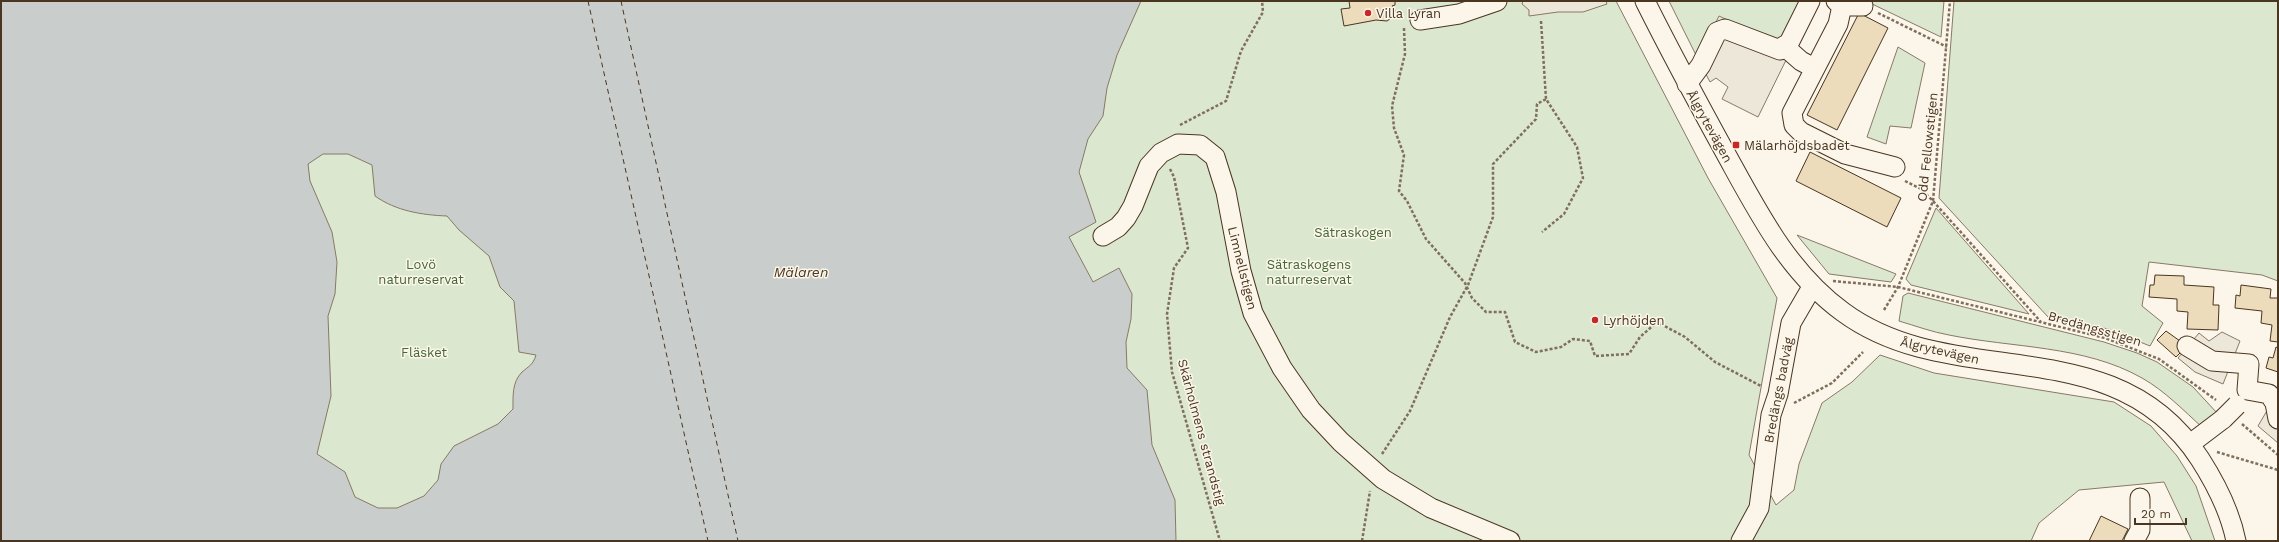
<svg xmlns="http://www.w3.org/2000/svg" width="2279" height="542" font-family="'Work Sans',sans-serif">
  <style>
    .green { fill: #dce7d0; stroke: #887966 }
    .parking { fill: #ede7d9; stroke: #887966 }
    .water { fill: #c9cecd; stroke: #887966; fill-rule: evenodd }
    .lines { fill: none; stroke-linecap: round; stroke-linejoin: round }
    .ferry { stroke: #4a3520; stroke-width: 1; stroke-dasharray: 5 4; stroke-linecap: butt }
    .building { fill: #ecdcbc; stroke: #4a3520 }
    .minor-casing { stroke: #4a3520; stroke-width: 21 }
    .path { stroke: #7f6f5c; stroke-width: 2.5; stroke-dasharray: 3 2; stroke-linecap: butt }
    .minor { stroke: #fbf6e9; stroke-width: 19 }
    .minor-bridge-casing { stroke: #4a3520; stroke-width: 21; stroke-linecap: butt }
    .minor-bridge { stroke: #fbf6e9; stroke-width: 19 }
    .poi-dot { fill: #c62828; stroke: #fbf6e9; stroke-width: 1.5 }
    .labels { text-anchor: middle; stroke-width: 3; stroke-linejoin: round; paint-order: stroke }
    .poi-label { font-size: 13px; fill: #4a3520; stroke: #fbf6e9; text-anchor: start }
    .street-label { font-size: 13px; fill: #4a3520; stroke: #fbf6e9 }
    .park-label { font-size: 13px; fill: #436837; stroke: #fbf6e9 }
    .water-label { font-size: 14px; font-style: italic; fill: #4a3520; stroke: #fbf6e9 }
  </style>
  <rect width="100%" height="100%" fill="#fbf6e9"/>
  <path class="green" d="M1,1H1616L1708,178L1777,298L1749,455L1776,505L1794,490L1799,464L1822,403L1852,382L1880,355L1934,373L2114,402L2151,426L2177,456L2196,486L2215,541H2192L2164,482L2079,490L2039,523L2031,541H1Z
    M1669,1H1806L1784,46L1698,59Z
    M1871,1H1944L1941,37L1870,3Z
    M1954,1H2278V281L2262,275L2149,262L2142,306L2163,323L2150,346L2108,329L2048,317L1939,198Z
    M1898,47L1925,63L1911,128L1890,126L1886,144L1867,137Z
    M1936,208L2029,314L1911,285L1906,279Z
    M1797,235L1896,274L1891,282L1829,274Z
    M1908,293L2104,342L2137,353L2157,362L2193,387L2218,414L2203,428C2183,410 2165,391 2142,378C2084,345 2012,348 1949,335C1932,332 1916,326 1899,321L1903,296Z"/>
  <path class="parking" d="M1523,1H1606L1607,4L1583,12H1558L1529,16V10L1522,4Z
    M1719,16L1791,50L1758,117L1722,99L1728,87L1716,78L1710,82L1698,59Z
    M2222,332L2240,341L2223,384L2195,372L2178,358L2199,333L2209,341Z
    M2278,401V443L2258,426L2268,409Z"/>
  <path class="water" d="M1,1H1141L1117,55L1107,88L1103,116L1088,139L1079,172L1096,222L1069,237L1093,282L1119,268L1132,294L1131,319L1126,342L1127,368L1147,390L1152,445L1175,500L1176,541H1ZM323,154H348L372,165L375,196C396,211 422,215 447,216L459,230L489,256L500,287L514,301L519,352L536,355C533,365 529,366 522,372C512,382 513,396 513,409L498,424L454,446L441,464L438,480L424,496L397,508H378L355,497L345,472L317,454L331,396L328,316L335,294L337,262L332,232L310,181L308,164Z"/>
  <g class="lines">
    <path class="ferry" d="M588,1L708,541
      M621,1L738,541"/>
  </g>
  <path class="building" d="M1349,1H1395V5L1392,6L1395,10L1394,16L1387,21L1376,20L1344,26L1341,9L1350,8Z
    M1859,13L1888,28L1837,130L1807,115Z
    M1810,152L1901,198L1887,227L1796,181Z
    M2155,275L2184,276V285L2214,287L2213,305H2219L2218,330L2187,329L2188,312L2177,311V299L2149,297L2150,285H2154Z
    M2241,285L2271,289L2270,298H2278V342L2270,341L2272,325L2261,323L2262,311L2235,308L2236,295L2240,296Z
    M2166,331L2187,346L2176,357L2157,340Z
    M2276,347L2278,348V372L2266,368L2269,357L2273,358Z
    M2101,516L2128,529L2122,541H2089Z"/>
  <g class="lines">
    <g class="minor-casing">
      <path id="minor" d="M1645,1C1671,53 1698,103 1726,154C1758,212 1788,272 1843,312C1954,394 2114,326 2200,459C2216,484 2230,511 2236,541
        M1810,1L1789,43L1784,46L1801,61L1814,68
        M1836,1L1842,6H1863
        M1842,6L1838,24L1792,113L1794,125L1801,132L1845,154L1895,167
        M1420,20L1459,14L1497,1
        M1687,84L1701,65L1717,32L1725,29L1780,50L1784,46
        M1103,236L1118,227L1126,218L1133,206L1149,166L1161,153L1178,144L1200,145L1215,157L1226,192L1241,271L1253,313L1282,368L1311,410L1341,442L1383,479L1431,508L1510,541
        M2187,346L2212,361L2249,364L2247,390L2269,394L2275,403L2278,419
        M2190,444L2223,419
        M1741,541L1759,508L1771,415L1778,394L1791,323L1812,287
        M2134,541L2140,530V498"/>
    </g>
    <path class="path" d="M1878,13L1947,47
      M1541,21L1546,99L1577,147L1583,178L1564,214L1542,232
      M1404,28L1405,54L1392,106L1394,128L1404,155L1399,191L1407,201L1426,239L1465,283L1472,298L1486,312H1505L1515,342L1536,352L1561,347L1573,339L1590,341L1595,356L1629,354L1640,337L1657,322L1685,337L1715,362L1761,386
      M1180,125L1226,101L1241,51L1263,12L1262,1
      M1170,169L1174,177L1188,248L1174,268L1167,314L1172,372L1220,541
      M1905,181L1921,189L1933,201L2041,322
      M1833,281L1898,287L2105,338L2159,359L2216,400
      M1884,310L1898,287L1933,201L1950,1
      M1794,403L1832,383L1863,352
      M2242,424L2278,455
      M2217,452L2278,470
      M1382,454L1410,411L1450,317L1468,285L1493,217V164L1536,119L1537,104L1546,99
      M1362,541L1370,491"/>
    <use href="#minor" class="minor"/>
    <g class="minor-bridge-casing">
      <path id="minor-bridge" d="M2223,419L2237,405"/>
    </g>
    <use href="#minor-bridge" class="minor-bridge"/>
  </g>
  <g class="poi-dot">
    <circle cx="1368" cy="13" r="4"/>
    <rect x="1732" y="141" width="8" height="8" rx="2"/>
    <circle cx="1595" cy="320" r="4"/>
  </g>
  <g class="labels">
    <g class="poi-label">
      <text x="1376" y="18">Villa Lyran</text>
      <text x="1744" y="150">Mälarhöjdsbadet</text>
      <text x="1603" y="325">Lyrhöjden</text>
    </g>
    <g class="street-label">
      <text transform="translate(1710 126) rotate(61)" y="5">Ålgrytevägen</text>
      <text transform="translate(1927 147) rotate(-84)" y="5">Odd Fellowstigen</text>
      <text transform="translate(1243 268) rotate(76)" y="5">Limnellstigen</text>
      <text transform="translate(2095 328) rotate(16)" y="5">Bredängsstigen</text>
      <text transform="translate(1940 350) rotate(13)" y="5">Ålgrytevägen</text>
      <text transform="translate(1778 390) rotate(-79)" y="5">Bredängs badväg</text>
      <text transform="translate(1202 432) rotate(75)" y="5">Skärholmens strandstig</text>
    </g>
    <g class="park-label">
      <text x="1353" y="237">Sätraskogen</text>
      <text x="421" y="269">Lovö<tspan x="421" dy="15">naturreservat</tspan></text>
      <text x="1309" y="269">Sätraskogens<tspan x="1309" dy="15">naturreservat</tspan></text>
      <text x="424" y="357">Fläsket</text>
    </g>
    <g class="water-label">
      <text x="801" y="277">Mälaren</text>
    </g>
  </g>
  <rect width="2279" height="542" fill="none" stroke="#4a3520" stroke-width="4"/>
  <path d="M2135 518v6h51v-6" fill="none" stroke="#4a3520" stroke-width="2"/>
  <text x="2141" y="518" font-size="12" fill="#4a3520" stroke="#fbf6e9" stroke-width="3" paint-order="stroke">20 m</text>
</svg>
